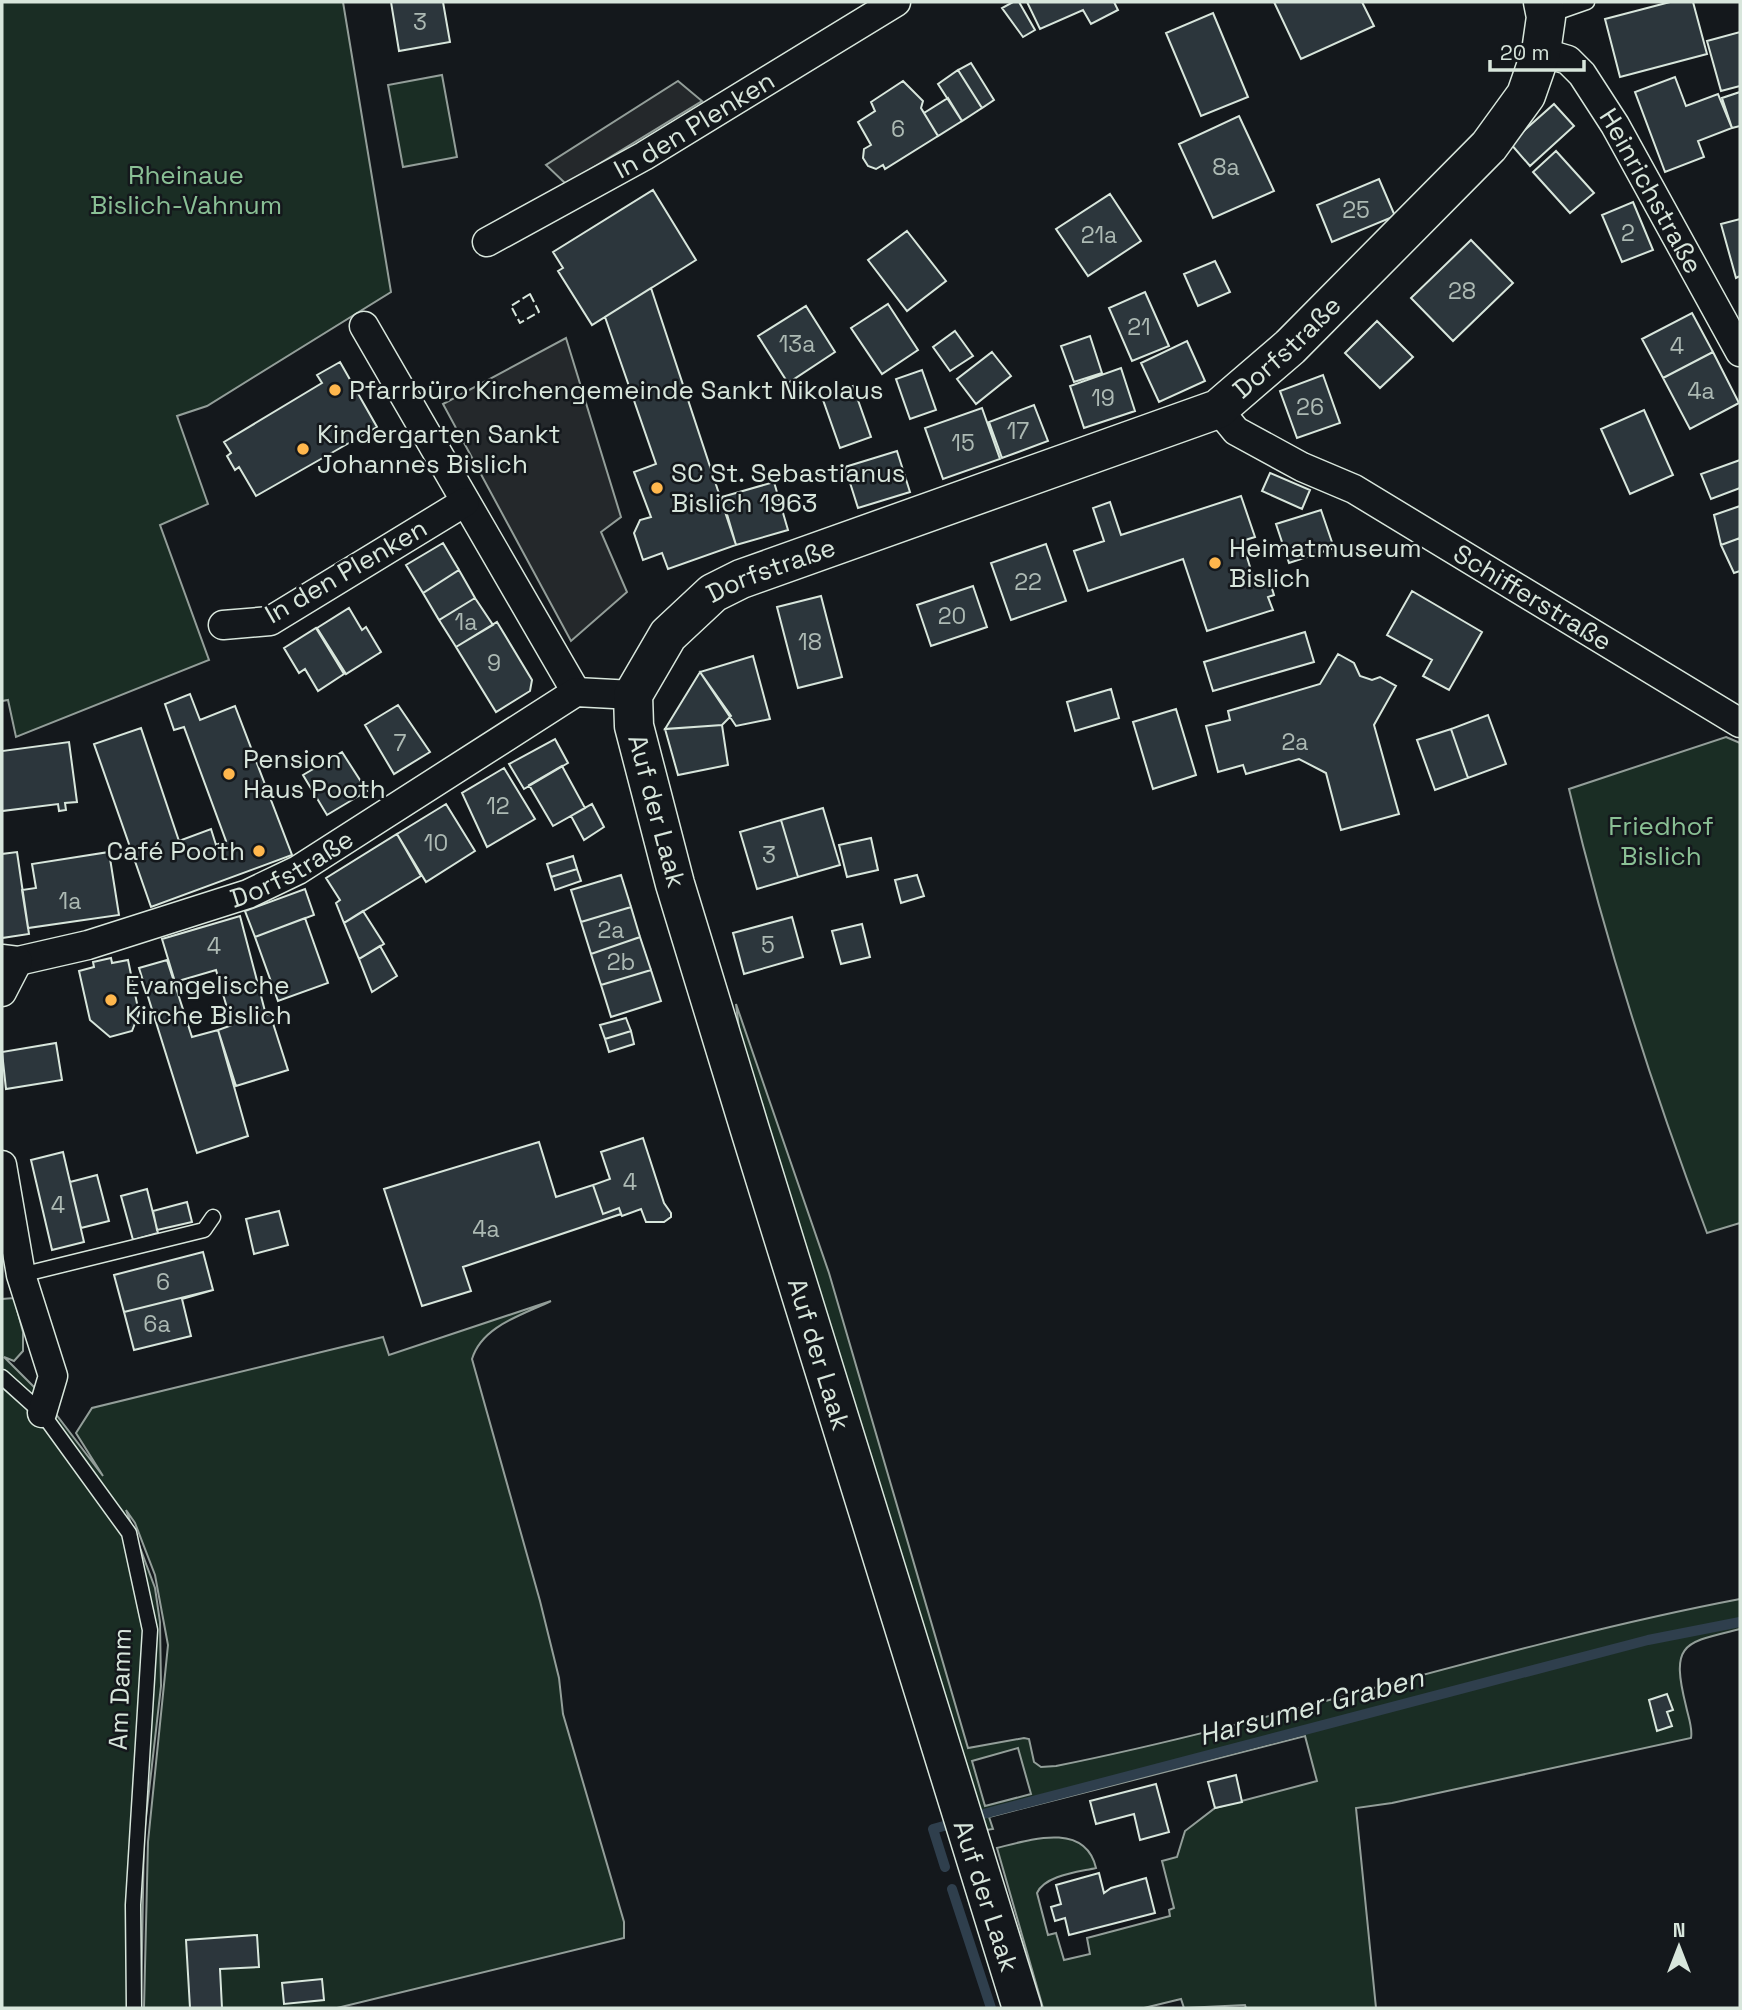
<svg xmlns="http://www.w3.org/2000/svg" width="1742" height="2010" font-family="'Space Grotesk',sans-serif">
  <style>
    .green { fill: #1a2d24; stroke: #939e99; stroke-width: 2; fill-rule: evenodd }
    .parking { fill: #24282b; stroke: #939e99; stroke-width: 2 }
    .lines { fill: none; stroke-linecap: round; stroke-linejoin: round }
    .stream { stroke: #2f3f4d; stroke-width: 10 }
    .building { fill: #2c363c; stroke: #d8e6dc; stroke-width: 2 }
    .service-casing { stroke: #d8e6dc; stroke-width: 17 }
    .minor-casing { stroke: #d8e6dc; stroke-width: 31 }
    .secondary-casing { stroke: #d8e6dc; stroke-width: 41 }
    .service { stroke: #14181c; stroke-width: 14 }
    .minor { stroke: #14181c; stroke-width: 28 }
    .secondary { stroke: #14181c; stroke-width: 38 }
    .fence { stroke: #d8e6dc; stroke-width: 2; stroke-dasharray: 9 3.5; stroke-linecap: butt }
    .poi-dot { fill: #ffb74d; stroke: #14181c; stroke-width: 2.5 }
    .labels { text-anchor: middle; stroke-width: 5; stroke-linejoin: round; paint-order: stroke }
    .number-label { font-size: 23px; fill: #adbab4 }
    .street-label { font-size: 26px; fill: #d8e6dc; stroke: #14181c }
    .park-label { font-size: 26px; fill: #8ac095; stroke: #14181c }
    .poi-label { font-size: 26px; fill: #d8e6dc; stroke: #14181c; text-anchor: start }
    .water-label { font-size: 28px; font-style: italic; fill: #d8e6dc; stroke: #14181c }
  </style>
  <rect width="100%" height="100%" fill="#14181c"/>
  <path class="green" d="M2,2H343L391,292L207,406L177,416L208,504L160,525L209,660L16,737L8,700L2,701Z
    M442,75L457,157L403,167L388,85Z
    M1726,737L1740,743V1223L1707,1233C1652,1088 1605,940 1569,789Z
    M736,1004L829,1273L968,1748L1024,1738L1029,1739L1034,1762L1041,1767L1056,1766C1286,1720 1509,1643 1740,1599V1629C1684,1643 1670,1642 1686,1706C1688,1716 1693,1728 1691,1738L1392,1803L1356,1808L1376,2008H1246L1245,2005L1184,2008L1181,1999L1144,2008H1043L997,1848C1029,1840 1085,1821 1096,1868C1079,1872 1045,1875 1037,1893L1048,1935L1056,1933L1064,1960L1090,1954L1087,1938L1170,1916L1169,1910L1174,1908L1162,1861L1177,1857L1185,1831L1215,1808L1317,1781L1305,1736L989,1817L993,1829L980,1831L741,1045ZM1018,1748L1031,1794L985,1806L972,1761Z
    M14,1298L23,1332V1351L14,1361L4,1357L39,1392L103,1476L76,1433L92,1408L383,1337L389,1355L551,1301C522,1315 482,1326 472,1359L540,1601L559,1678L563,1714L624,1922V1938L337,2008H144L148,1842L168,1645L155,1575L135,1523L126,1510L155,1588L160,1622L161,1686L144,1835L141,2008H2V1299Z"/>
  <path class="parking" d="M678,81L702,101L566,184L546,165Z
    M566,338L621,517L601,532L627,592L571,641L443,404Z"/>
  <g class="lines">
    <path class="stream" d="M972,1817L1648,1640L1740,1622
      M945,1867L933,1829L958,1822
      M952,1889L991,2008"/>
  </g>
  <path class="building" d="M391,2H443L450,42L399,51Z
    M1013,2H1019L1035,30L1023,37L1002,8Z
    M1027,2H1114L1118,10L1091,24L1083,10L1040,29Z
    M1274,2H1362L1374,26L1301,59Z
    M1670,2H1693L1707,54L1620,77L1605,19Z
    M1213,13L1248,97L1201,116L1166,33Z
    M1740,32V86L1721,91L1707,41Z
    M971,63L994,100L982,108L958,70Z
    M958,70L982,108L962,121L938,84Z
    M1675,77L1686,106L1718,94L1732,128L1698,141L1704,157L1665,172L1635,92Z
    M903,81L923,101L921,108L938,136L885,169L883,165L876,169L868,166L863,158L864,149L871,145L858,122L875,111L871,102Z
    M1740,92V126L1732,128L1722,98Z
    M948,98L962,121L938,136L924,113Z
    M1554,104L1574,126L1530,166L1510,143Z
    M1239,116L1274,191L1213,218L1179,144Z
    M1556,151L1594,193L1570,213L1533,172Z
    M1379,179L1395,216L1332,242L1317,205Z
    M653,190L696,260L592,325L558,271L563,268L553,252Z
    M1110,194L1141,241L1088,276L1056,229Z
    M1633,202L1653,250L1622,262L1602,215Z
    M1740,219V276L1736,278L1721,224Z
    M907,231L946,281L907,311L868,260Z
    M1471,240L1513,283L1453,341L1411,298Z
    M1215,261L1230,292L1198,306L1184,274Z
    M651,288L736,545L668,569L662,553L643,560L634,533L640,520L651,517L634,472L656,464L605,317Z
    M1145,292L1169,346L1132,361L1109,308Z
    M888,304L918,350L882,374L851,328Z
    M806,306L835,352L788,383L758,336Z
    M1692,313L1713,352L1663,378L1642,339Z
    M1377,321L1413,357L1380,388L1345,353Z
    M955,331L973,356L950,371L933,347Z
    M1090,336L1102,373L1074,382L1061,346Z
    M1187,341L1205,381L1159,402L1141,363Z
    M992,352L1011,376L976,404L957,379Z
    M1713,352L1739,403L1690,429L1663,378Z
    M340,362L377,427L256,496L239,467L235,470L227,456L231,453L224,442L322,383L317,375Z
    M1121,368L1135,411L1084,428L1070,386Z
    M922,370L936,410L910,419L896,379Z
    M1323,375L1340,423L1297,438L1280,391Z
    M853,386L871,437L840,448L822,397Z
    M1034,405L1048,441L1002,458L989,422Z
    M982,408L1000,459L943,479L925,428Z
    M1644,410L1673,475L1630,494L1601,429Z
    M897,451L910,492L858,508L845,467Z
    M1740,460V488L1711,499L1701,474Z
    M1270,473L1310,490L1302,509L1262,491Z
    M774,482L788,530L736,545L722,497Z
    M1241,496L1255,537L1242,541L1255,583L1269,579L1274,595L1268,597L1273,610L1207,631L1183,559L1088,591L1074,551L1104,541L1093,508L1110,502L1121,535Z
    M1740,506V538L1721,545L1714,515Z
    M1321,510L1334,548L1289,563L1276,524Z
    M1740,538V571L1734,573L1721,545Z
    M443,543L459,570L423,593L406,565Z
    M1046,544L1066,601L1011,620L991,563Z
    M459,570L475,598L439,620L423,593Z
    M973,586L987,627L931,646L917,605Z
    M1412,591L1482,632L1449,690L1423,676L1432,660L1387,635Z
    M821,596L842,677L798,688L777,607Z
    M475,598L493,625L456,647L439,620Z
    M349,608L362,630L366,627L381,652L346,674L317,628Z
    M497,622L532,680L530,691L496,712L456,647Z
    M316,628L344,674L318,691L305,669L299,673L284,648Z
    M1305,632L1314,662L1213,691L1204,662Z
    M1338,654L1354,663L1360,676L1372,680L1380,677L1396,686L1374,725L1399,814L1341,830L1326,773L1299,759L1246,774L1243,765L1218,772L1206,726L1230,720L1228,711L1320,684Z
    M753,656L770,719L736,726L700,672Z
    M700,672L731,716L722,725L665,729Z
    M1111,689L1119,718L1075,731L1067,702Z
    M190,694L200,720L235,706L292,855L151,907L94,744L141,728L179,841L211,829L216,845L226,841L184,727L174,730L165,704Z
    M398,705L430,752L394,774L365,725Z
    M1176,709L1196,775L1153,789L1133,722Z
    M1488,715L1506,764L1468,778L1451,729Z
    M722,725L728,765L678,775L665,729Z
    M1451,729L1468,778L1435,790L1417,740Z
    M555,739L568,763L524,789L509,764Z
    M69,742L77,802L65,803L66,810L59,811L58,804L2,811V751Z
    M342,752L367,791L327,815L303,775Z
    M562,766L585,808L553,826L529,785Z
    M504,768L535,819L487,847L462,793Z
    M446,804L475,851L426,882L397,834Z
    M592,804L604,827L584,840L571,816Z
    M823,808L840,865L798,877L781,820Z
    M781,820L798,877L757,889L740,832Z
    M397,834L421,876L344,923L336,903L340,900L326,878Z
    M871,838L878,870L847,877L839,845Z
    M17,852L29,934L2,938V854Z
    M109,852L119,915L28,928L22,890L36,888L32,864Z
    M573,856L577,869L551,877L547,864Z
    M577,869L581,881L555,890L551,877Z
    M621,875L631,907L581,922L571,890Z
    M917,875L924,896L901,903L895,880Z
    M305,889L314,915L255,937L245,911Z
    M631,907L640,937L591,954L581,922Z
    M363,911L384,944L359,959L344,923Z
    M240,916L266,1015L270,1014L288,1070L236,1086L218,1030L232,1025L216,970L175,982L162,939Z
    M792,917L803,957L744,974L733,933Z
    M305,918L328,983L278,1001L255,937Z
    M862,924L870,957L841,964L832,931Z
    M640,937L651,970L601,985L591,954Z
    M380,946L397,976L372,992L359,959Z
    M111,958L112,963L128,960L139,1013L132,1031L110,1037L90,1020L79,971L94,967L93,962Z
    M167,960L192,1037L218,1030L248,1136L197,1153L139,968Z
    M651,970L661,1001L611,1017L601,985Z
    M626,1018L631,1031L605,1039L600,1025Z
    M631,1031L634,1044L609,1052L605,1039Z
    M56,1043L62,1080L6,1089L2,1052Z
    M643,1138L664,1203L671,1213V1217L664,1222H646L641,1209L622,1216L619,1208L603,1214L593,1185L610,1179L601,1152Z
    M539,1142L556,1197L593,1185L603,1214L619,1208L621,1214L463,1267L471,1291L422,1306L384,1189Z
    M63,1152L84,1242L52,1250L31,1160Z
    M97,1175L109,1221L81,1228L70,1182Z
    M147,1189L158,1233L133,1240L121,1196Z
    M187,1202L192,1222L157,1230L153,1211Z
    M279,1211L288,1245L254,1254L246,1219Z
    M203,1252L213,1290L124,1312L114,1275Z
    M213,1290L182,1299L191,1336L134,1350L124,1312Z
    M1667,1694L1673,1710L1667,1712L1672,1726L1657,1731L1649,1700Z
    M1236,1775L1242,1802L1215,1808L1208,1782Z
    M1156,1784L1169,1832L1140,1840L1134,1814L1096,1824L1090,1801Z
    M1099,1873L1104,1893L1111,1888L1146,1878L1155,1913L1069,1935L1065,1918L1055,1921L1051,1907L1061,1904L1056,1885Z
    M257,1935L259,1967L220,1969L222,2008H190L186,1940Z
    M322,1979L324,2000L284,2004L282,1983Z"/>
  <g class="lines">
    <g class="service-casing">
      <path id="service" d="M1547,16L1587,2
        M21,1275L204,1230L213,1217
        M2,1377L42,1413L129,1533L150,1630L133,1905L134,2008"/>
    </g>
    <g class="minor-casing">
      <g id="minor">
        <path id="s1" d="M1541,52L1568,60L1582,74L1615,125L1740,352"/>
        <path id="s2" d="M487,242L644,156L896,2"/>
        <path d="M364,326L576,692"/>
        <path id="s3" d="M1218,409L1236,431L1302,467L1354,489L1740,723"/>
        <path d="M223,625L270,621L465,502"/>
        <path id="s4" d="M2,959L18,961L88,945L248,894L298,870L576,692L633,695"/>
        <path d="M2,992L18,961"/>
        <path d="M2,1165L21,1275L53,1376L42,1413"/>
      </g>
    </g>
    <g class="secondary-casing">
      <g id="secondary">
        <path id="s5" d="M1022,2008L750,1130L675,884L634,726L633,695L668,635L713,593L741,579L1218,409L1290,347L1489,146L1526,95L1541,52L1546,17L1543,2"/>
      </g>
    </g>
    <use href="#service" class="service"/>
    <use href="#minor" class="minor"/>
    <use href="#secondary" class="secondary"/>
    <path class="fence" d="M530,294L539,312L520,323L511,306Z"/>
  </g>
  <g class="poi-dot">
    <circle cx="335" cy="390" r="7"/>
    <circle cx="303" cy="449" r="7"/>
    <circle cx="657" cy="488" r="7"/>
    <circle cx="1215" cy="563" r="7"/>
    <circle cx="229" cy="774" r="7"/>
    <circle cx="259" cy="851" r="7"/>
    <circle cx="111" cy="1000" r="7"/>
  </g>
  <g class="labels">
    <g class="number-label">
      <text x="420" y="30">3</text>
      <text x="898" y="137">6</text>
      <text x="1226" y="175">8a</text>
      <text x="1356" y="218">25</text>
      <text x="1628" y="241">2</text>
      <text x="1099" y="243">21a</text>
      <text x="1462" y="299">28</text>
      <text x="1139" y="335">21</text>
      <text x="797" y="352">13a</text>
      <text x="1677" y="354">4</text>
      <text x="1701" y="399">4a</text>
      <text x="1103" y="406">19</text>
      <text x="1310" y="415">26</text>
      <text x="1018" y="439">17</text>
      <text x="963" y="451">15</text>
      <text x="1028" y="590">22</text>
      <text x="952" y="624">20</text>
      <text x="466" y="630">1a</text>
      <text x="810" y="650">18</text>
      <text x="494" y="671">9</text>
      <text x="1295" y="750">2a</text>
      <text x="400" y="751">7</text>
      <text x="498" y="814">12</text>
      <text x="436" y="851">10</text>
      <text x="769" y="863">3</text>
      <text x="70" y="909">1a</text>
      <text x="611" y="938">2a</text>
      <text x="768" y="953">5</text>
      <text x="214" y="954">4</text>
      <text x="621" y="970">2b</text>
      <text x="630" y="1190">4</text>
      <text x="58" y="1213">4</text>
      <text x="486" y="1237">4a</text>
      <text x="163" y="1290">6</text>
      <text x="157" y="1332">6a</text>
    </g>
    <g class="street-label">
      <text dy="9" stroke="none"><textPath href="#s2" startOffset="238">In den Plenken</textPath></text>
      <text dy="9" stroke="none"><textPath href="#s1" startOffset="184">Heinrichstraße</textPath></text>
      <text dy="9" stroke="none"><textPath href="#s5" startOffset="2132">Dorfstraße</textPath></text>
      <text transform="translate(346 571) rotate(-30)" y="9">In den Plenken</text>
      <text dy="9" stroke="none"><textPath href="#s5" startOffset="1564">Dorfstraße</textPath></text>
      <text dy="9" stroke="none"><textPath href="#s3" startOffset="369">Schifferstraße</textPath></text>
      <text transform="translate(657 811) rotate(75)" y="9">Auf der Laak</text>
      <text dy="9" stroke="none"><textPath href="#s4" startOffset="306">Dorfstraße</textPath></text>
      <text transform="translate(819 1354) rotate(73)" y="9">Auf der Laak</text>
      <text transform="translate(120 1689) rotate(-88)" y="9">Am Damm</text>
      <text transform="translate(986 1896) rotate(72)" y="9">Auf der Laak</text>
    </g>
    <g class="park-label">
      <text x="186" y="184">Rheinaue<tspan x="186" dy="30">Bislich-Vahnum</tspan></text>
      <text x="1661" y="835">Friedhof<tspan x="1661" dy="30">Bislich</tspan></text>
    </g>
    <g class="poi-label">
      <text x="349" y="399">Pfarrbüro Kirchengemeinde Sankt Nikolaus</text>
      <text x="317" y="443">Kindergarten Sankt<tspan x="317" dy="30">Johannes Bislich</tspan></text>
      <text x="671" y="482">SC St. Sebastianus<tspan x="671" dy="30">Bislich 1963</tspan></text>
      <text x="1229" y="557">Heimatmuseum<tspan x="1229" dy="30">Bislich</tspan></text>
      <text x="243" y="768">Pension<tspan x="243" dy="30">Haus Pooth</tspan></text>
      <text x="245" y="860" text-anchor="end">Café Pooth</text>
      <text x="125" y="994">Evangelische<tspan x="125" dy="30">Kirche Bislich</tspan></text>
    </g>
    <g class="water-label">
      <text transform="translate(1311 1706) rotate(-15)" y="10">Harsumer Graben</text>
    </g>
  </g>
  <rect width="1742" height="2010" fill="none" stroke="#d8e6dc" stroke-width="7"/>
  <g transform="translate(1679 1947)" stroke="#14181c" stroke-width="5" paint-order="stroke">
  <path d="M0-5L12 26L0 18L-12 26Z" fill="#d8e6dc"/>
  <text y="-10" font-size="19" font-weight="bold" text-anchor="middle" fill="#d8e6dc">N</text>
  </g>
  <path d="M1490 60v10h94v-10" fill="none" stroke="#d8e6dc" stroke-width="3.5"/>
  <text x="1500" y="60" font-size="21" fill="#d8e6dc" stroke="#14181c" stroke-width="5" paint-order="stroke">20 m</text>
</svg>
